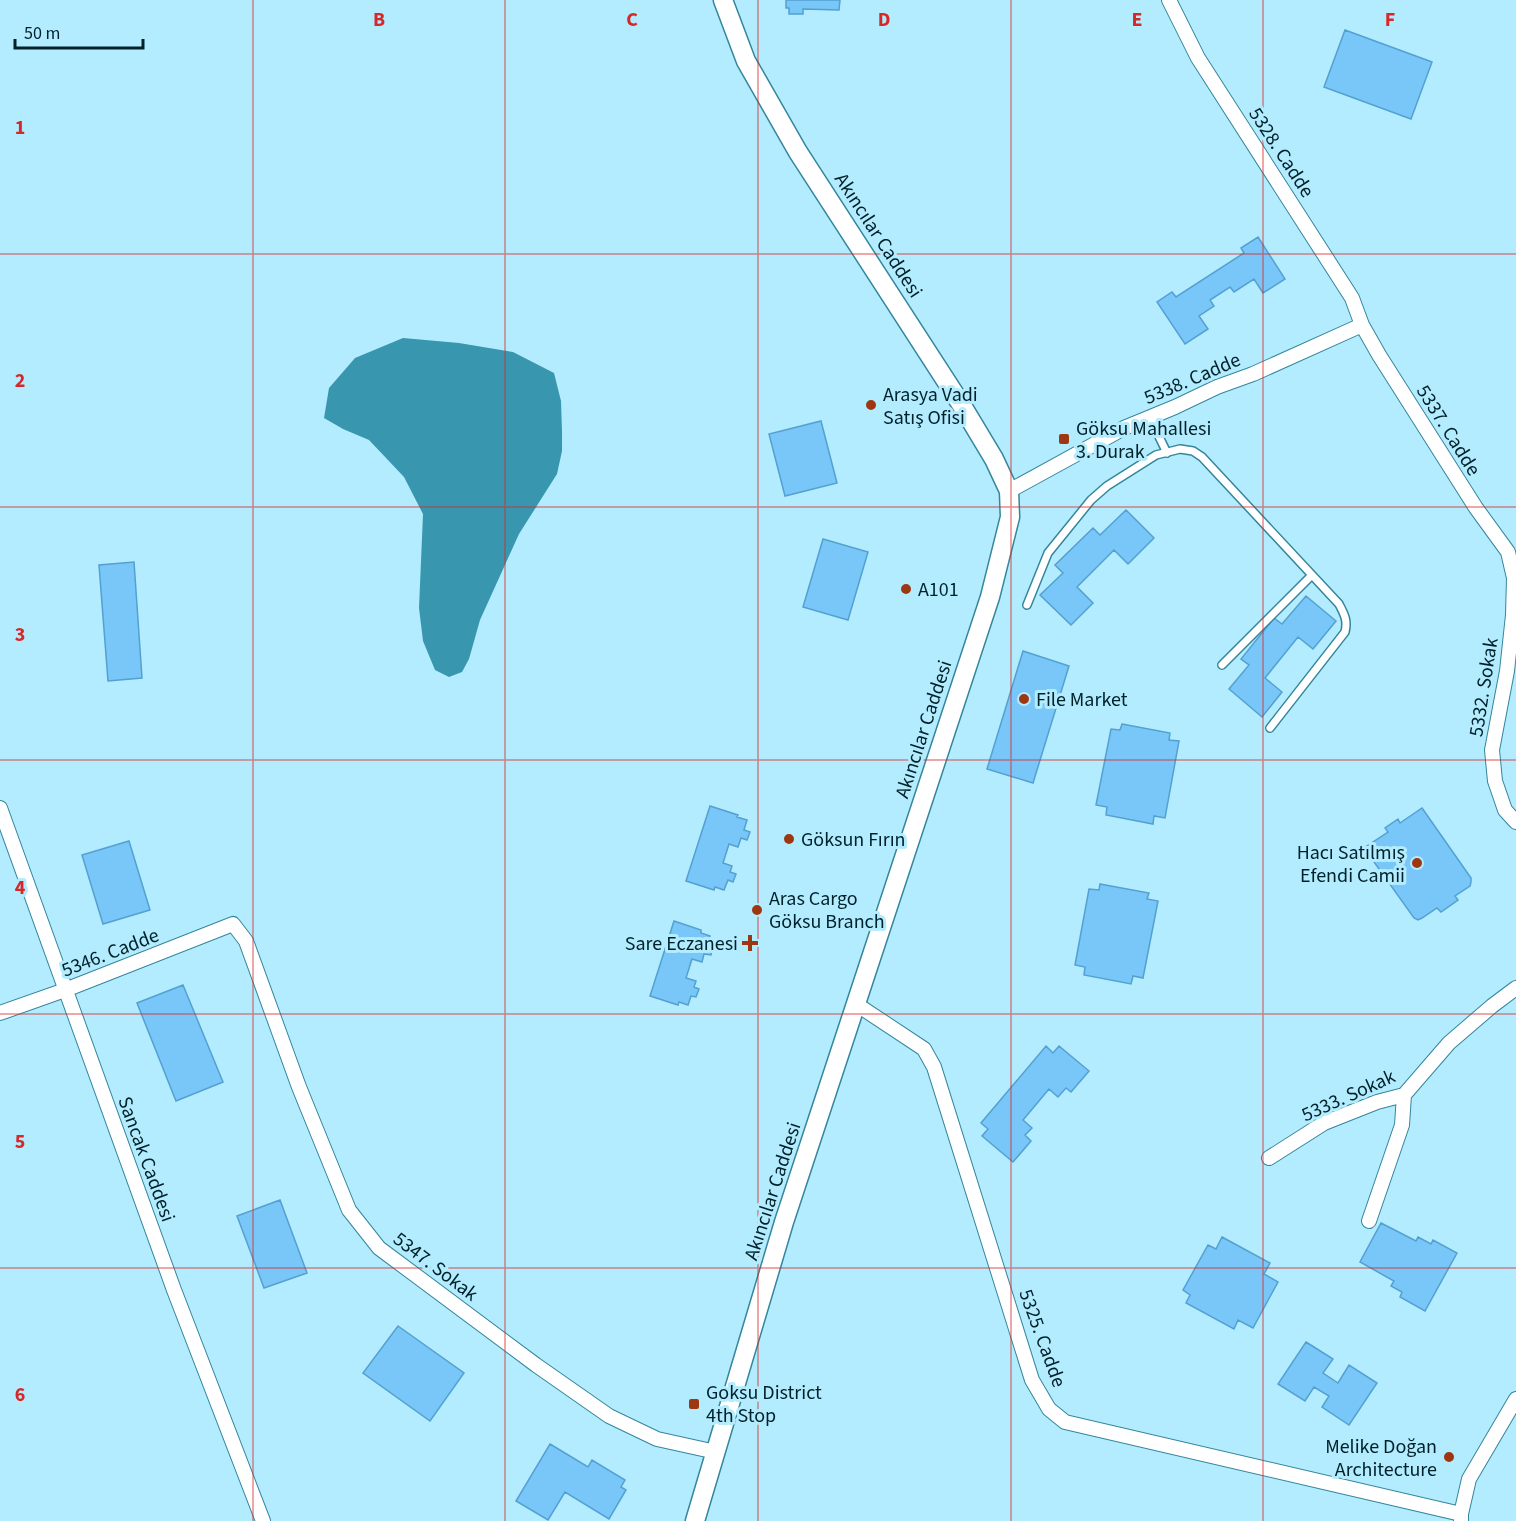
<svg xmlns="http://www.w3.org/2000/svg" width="1516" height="1521" font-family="'Source Sans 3',sans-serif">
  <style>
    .water { fill: #3996af }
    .building { fill: #79c7f9; stroke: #53a0d1; stroke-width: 1.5 }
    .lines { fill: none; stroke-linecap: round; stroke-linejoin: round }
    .service-casing { stroke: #34869c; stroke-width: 10 }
    .minor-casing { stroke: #34869c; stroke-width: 16 }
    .tertiary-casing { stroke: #34869c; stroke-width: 21 }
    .service { stroke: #fff; stroke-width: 7 }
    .minor { stroke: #fff; stroke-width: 14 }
    .tertiary { stroke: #fff; stroke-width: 18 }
    .grid { fill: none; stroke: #d62828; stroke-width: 1.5; stroke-opacity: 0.55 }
    .poi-dot { fill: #9d3711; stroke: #b3ecfe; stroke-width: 2 }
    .labels { text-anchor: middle; stroke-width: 6; stroke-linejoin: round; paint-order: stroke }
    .street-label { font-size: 20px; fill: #00212a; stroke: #b3ecfe }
    .poi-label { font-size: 20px; fill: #00212a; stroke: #b3ecfe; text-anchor: start }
    .grid-label { font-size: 20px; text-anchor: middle; font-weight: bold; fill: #d62828; stroke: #b3ecfe; stroke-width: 6; stroke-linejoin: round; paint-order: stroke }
  </style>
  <rect width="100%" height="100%" fill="#b3ecfe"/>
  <path class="water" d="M403,338L459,343L513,352L554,373L561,401L562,432V451L557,474L519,534L480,620L469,659L462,672L449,677L435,670L423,641L419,608L423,514L404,477L369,440L343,429L324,418L329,388L355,358Z"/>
  <path class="building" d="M786,0H840L839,10L803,9V14H789V8H786Z
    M1345,30L1432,62L1411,119L1324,87Z
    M1258,237L1285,279L1263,293L1254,279L1234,292L1230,287L1210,300L1214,306L1199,316L1208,329L1185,344L1157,302L1172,292L1176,297L1244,253L1241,248Z
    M821,421L837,483L785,496L769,434Z
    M1126,510L1154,538L1128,564L1114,550L1077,587L1093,603L1071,625L1040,595L1063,573L1055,565L1093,528L1100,535Z
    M823,539L868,552L848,620L803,607Z
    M134,562L142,678L108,681L99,565Z
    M1306,596L1336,621L1313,649L1298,637L1265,678L1282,692L1262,717L1229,689L1249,665L1241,659L1274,618L1282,624Z
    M1023,651L1069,666L1033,783L987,769Z
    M1122,724L1170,733L1169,740L1179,741L1165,818L1154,816L1153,824L1106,815L1107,807L1096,805L1111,729L1120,730Z
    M710,806L738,815L737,817L747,820L744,830L750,832L747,840L741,838L738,847L729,844L723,863L732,866L730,872L736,874L733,882L728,880L724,890L715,887L714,890L686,881Z
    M1422,808L1471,878V882L1470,886L1455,896L1458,900L1441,912L1437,908L1422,918L1418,920L1414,918L1364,848L1388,832L1385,828L1398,819L1400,823Z
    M129,841L150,910L103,924L82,855Z
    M1100,884L1149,893L1147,899L1158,901L1143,978L1133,976L1131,984L1084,975L1085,967L1075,965L1089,889L1099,890Z
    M674,921L701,930V933L710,936L707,945L713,947L711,955L704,954L702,962L692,959L686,978L696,981L694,987L699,989L696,997L691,996L688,1005L679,1002L678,1005L650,996Z
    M183,985L223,1082L176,1101L137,1003Z
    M1046,1046L1053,1053L1059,1046L1089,1071L1071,1092L1066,1088L1058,1097L1049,1089L1023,1120L1032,1128L1025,1135L1031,1141L1013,1162L982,1136L988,1129L981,1123Z
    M280,1200L307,1273L264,1288L237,1216Z
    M1381,1223L1416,1241L1418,1237L1431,1244L1433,1240L1457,1253L1425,1311L1400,1297L1402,1292L1391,1286L1394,1281L1360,1262Z
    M1222,1237L1270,1263L1264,1274L1278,1282L1253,1328L1238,1320L1234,1329L1186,1303L1190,1295L1183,1290L1208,1245L1216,1249Z
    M398,1326L464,1373L430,1421L363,1373Z
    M1306,1342L1333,1359L1323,1373L1338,1383L1349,1365L1377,1383L1349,1425L1322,1407L1329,1396L1314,1387L1305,1401L1278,1384Z
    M550,1444L588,1467L592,1460L625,1480L621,1487L626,1490L609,1519L565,1492L548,1520L516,1501Z"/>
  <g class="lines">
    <g class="service-casing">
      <path id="service" d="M1150,418L1167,453
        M1027,605L1048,553L1091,500L1107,486L1156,455L1180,449L1193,451L1202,457L1339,604C1344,614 1348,620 1345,632L1270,728
        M1222,665L1312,575"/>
    </g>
    <g class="minor-casing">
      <path id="minor" d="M1169,0L1198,58L1352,298L1362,325L1379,355L1476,508L1508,552L1514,578L1513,615L1507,671L1492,750L1495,781L1505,810L1516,822
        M1009,491L1124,428L1175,407L1217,387L1253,374L1362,325
        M0,808L174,1290L263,1521
        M856,1004L924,1049L934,1067L1032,1380L1049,1409L1065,1422L1461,1514
        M0,1013L65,990L233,924L246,941L299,1087L349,1210L379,1248L536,1365L609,1416L657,1439L716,1452
        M1269,1158L1324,1123L1377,1102L1404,1095L1449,1043L1492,1006L1516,988
        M1369,1221L1402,1125L1404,1095
        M1461,1521V1514L1469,1479L1516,1399"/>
    </g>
    <g class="tertiary-casing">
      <path id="tertiary" d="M695,1521L784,1222L990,597L1010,517L1009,491L994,459L961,404L798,152L746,61L723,0"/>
    </g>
    <use href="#service" class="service"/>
    <use href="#minor" class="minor"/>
    <use href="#tertiary" class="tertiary"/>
  </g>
  <path class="grid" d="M253,0V1521M505,0V1521M758,0V1521M1011,0V1521M1263,0V1521M0,254H1516M0,507H1516M0,760H1516M0,1014H1516M0,1268H1516"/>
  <g class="poi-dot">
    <circle cx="871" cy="405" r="6"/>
    <rect x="1058" y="433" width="12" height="12" rx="3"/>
    <circle cx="906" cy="589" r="6"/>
    <circle cx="1024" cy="699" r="6"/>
    <circle cx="789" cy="839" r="6"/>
    <circle cx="1417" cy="863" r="6"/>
    <circle cx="757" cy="910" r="6"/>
    <path d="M747 934h6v6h6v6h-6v6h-6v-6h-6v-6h6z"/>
    <rect x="688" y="1398" width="12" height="12" rx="3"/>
    <circle cx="1449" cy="1457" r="6"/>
  </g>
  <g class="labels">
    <g class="street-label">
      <text transform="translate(1282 152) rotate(57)" y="7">5328. Cadde</text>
      <text transform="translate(879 235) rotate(57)" y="7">Akıncılar Caddesi</text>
      <text transform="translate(1192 378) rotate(-23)" y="7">5338. Cadde</text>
      <text transform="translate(1449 430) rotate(58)" y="7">5337. Cadde</text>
      <text transform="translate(1483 687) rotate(-81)" y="7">5332. Sokak</text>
      <text transform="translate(923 729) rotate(-72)" y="7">Akıncılar Caddesi</text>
      <text transform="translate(110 952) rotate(-21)" y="7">5346. Cadde</text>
      <text transform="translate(1348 1095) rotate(-24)" y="7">5333. Sokak</text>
      <text transform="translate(147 1159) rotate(70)" y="7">Sancak Caddesi</text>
      <text transform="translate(772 1191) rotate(-72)" y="7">Akıncılar Caddesi</text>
      <text transform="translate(436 1266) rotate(37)" y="7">5347. Sokak</text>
      <text transform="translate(1043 1338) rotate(70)" y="7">5325. Cadde</text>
    </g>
    <g class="poi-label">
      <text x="883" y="401">Arasya Vadi<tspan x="883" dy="23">Satış Ofisi</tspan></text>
      <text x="1076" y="435">Göksu Mahallesi<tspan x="1076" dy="23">3. Durak</tspan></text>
      <text x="918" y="596">A101</text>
      <text x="1036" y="706">File Market</text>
      <text x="801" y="846">Göksun Fırın</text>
      <text x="1405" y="859" text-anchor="end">Hacı Satılmış<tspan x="1405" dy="23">Efendi Camii</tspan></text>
      <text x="769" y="905">Aras Cargo<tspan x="769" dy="23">Göksu Branch</tspan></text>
      <text x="738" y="950" text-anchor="end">Sare Eczanesi</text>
      <text x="706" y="1399">Goksu District<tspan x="706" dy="23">4th Stop</tspan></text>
      <text x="1437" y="1453" text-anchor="end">Melike Doğan<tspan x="1437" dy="23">Architecture</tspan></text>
    </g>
  </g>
  <g class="grid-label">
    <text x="379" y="26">B</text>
    <text x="632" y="26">C</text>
    <text x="884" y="26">D</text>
    <text x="1137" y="26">E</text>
    <text x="1390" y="26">F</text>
    <text x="20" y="134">1</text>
    <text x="20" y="387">2</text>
    <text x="20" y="641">3</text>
    <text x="20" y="894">4</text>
    <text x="20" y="1148">5</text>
    <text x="20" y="1401">6</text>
  </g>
  <path d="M15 39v9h128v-9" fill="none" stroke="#00212a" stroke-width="3"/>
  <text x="24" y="39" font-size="18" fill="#00212a" stroke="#b3ecfe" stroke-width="4.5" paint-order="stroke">50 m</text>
</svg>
